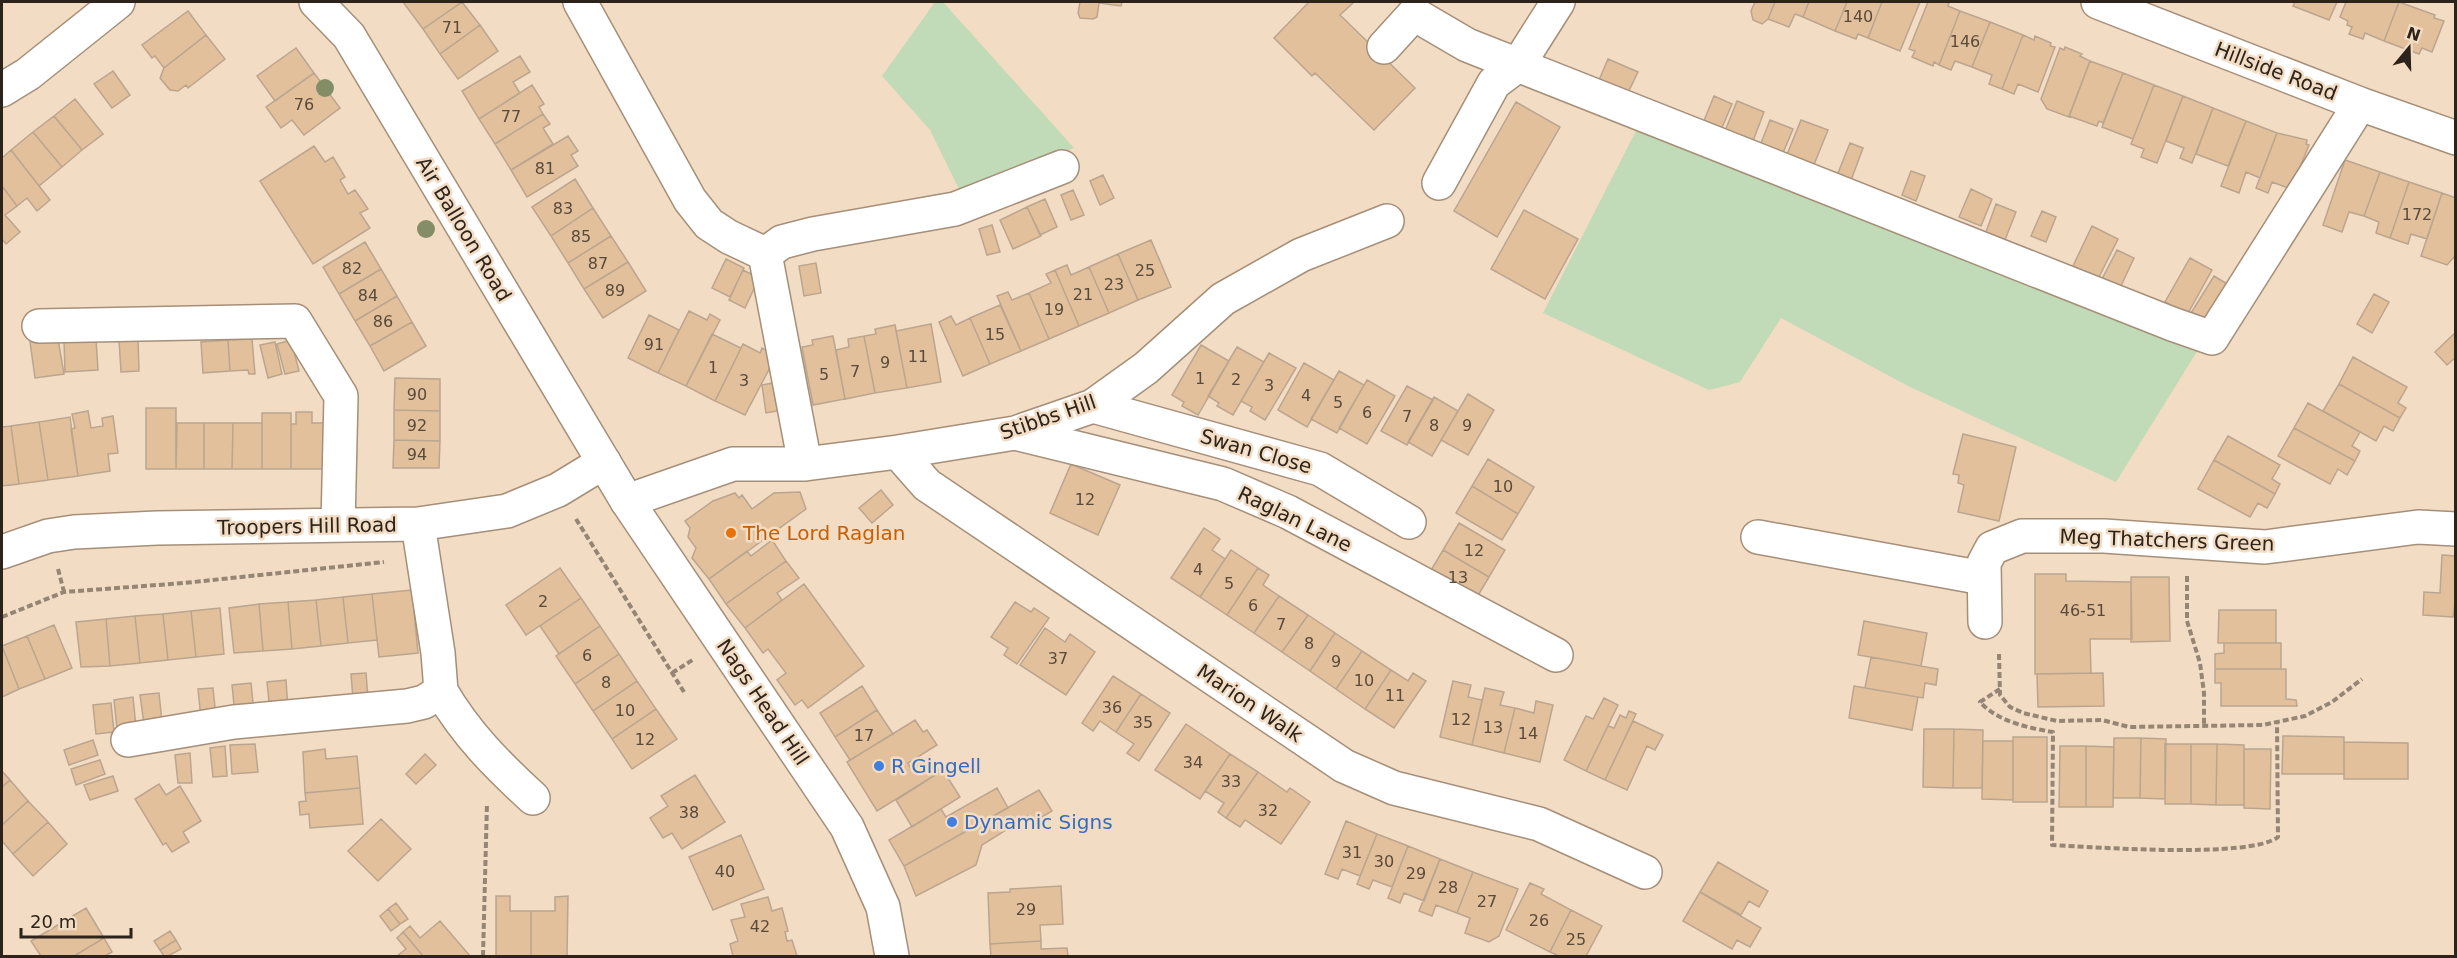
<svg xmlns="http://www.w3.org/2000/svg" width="2457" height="958" font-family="'DejaVu Sans',sans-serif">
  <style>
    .green { fill: #c1dab7 }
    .building { fill: #e2c09c; stroke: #bba58e; stroke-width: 1.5 }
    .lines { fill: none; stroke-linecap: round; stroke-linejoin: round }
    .minor-casing { stroke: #a58f79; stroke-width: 36 }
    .major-casing { stroke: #a58f79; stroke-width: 36 }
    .path { stroke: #958574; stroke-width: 4; stroke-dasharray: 6 3; stroke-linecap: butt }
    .minor { stroke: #fff; stroke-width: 33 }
    .major { stroke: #fff; stroke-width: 33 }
    .tree { fill: #848e66 }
    .food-dot { fill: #e8710a; stroke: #f3dcc4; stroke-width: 2 }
    .shop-dot { fill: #3f7fe0; stroke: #f3dcc4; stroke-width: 2 }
    .labels { text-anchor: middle; stroke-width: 5; stroke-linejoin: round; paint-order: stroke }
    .number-label { font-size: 16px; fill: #5a4a3a }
    .street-label { font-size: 20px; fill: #2c231a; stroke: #f3dcc4 }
    .food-label { font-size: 20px; fill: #c56008; stroke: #f3dcc4; text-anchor: start }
    .shop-label { font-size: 20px; fill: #366cbe; stroke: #f3dcc4; text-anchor: start }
  </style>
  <rect width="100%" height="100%" fill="#f3dcc4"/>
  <path class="green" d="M935,2H943L1074,148L960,191L930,130L882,76Z
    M1640,123L2201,345L2116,482L1908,386L1781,318L1740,382L1709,390L1543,313Z"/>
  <path class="building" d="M403,2H462L423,29Z
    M462,2L480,25L440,54L423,29Z
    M1080,2H1122L1121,6L1099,3L1097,17L1093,19L1080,18L1078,13Z
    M1309,2H1354L1340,15L1415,88L1374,130L1315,73L1312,76L1274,38Z
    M1755,2H1775L1768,19L1762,24L1753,20L1751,11Z
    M1775,2H1809L1803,17L1795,14L1789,27L1768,19Z
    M1809,2H1847L1835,31L1803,17Z
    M1847,2H1882L1868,38L1858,34L1856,39L1835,31Z
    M1882,2H1920L1900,51L1868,38Z
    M1928,2H1946L1949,3L1948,6L1960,11L1939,65L1934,62L1933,66L1912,57L1915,51L1909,49Z
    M2295,2H2337L2329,20L2293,6Z
    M2346,2H2399L2384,41L2365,33L2363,39L2349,34L2352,27L2347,25L2348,21L2340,17Z
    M2399,2L2435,15L2434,18L2444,21L2432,52L2422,48L2419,54L2384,41Z
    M188,11L206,35L164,68L155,56L152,58L142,45Z
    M1960,11L1990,22L1972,67L1955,61L1951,70L1939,65Z
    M1990,22L2023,35L2002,89L1989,84L1992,75L1972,67Z
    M480,25L498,51L458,79L440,54Z
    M206,35L225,59L188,88L186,85L178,91L170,90L160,78L164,68Z
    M2023,35L2034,40L2035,36L2051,43L2050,46L2055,47L2038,92L2018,84L2014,94L2002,89Z
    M2065,47L2082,54L2080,56L2090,61L2069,117L2047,109L2041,99L2060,48L2064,50Z
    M296,48L314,73L275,101L257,76Z
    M520,56L530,72L513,82L520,93L479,119L462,91Z
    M1608,59L1638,72L1625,99L1596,87Z
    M2090,61L2123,73L2103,123L2099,121L2097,126L2069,116Z
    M113,71L130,95L112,108L94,84Z
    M314,73L340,108L304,135L292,120L281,128L266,107Z
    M2123,73L2154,85L2133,139L2102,127Z
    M532,85L544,104L539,107L543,114L495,144L479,119Z
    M2154,85L2183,96L2157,163L2141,157L2144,149L2131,144Z
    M1714,96L1732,104L1721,130L1703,123Z
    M2183,96L2213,108L2192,163L2180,158L2184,148L2166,141Z
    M75,99L103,134L82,150L54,116Z
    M1737,101L1764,112L1753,141L1725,131Z
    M1516,102L1560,127L1497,237L1454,211Z
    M2213,108L2246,121L2228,166L2196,154Z
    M543,114L550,124L543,128L553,144L511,170L495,144Z
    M54,116L82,150L62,167L33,132Z
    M1770,120L1793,129L1780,160L1758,151Z
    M1801,120L1828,130L1813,167L1786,157Z
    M2246,121L2277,133L2260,178L2246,172L2239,193L2221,186Z
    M33,132L62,167L39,186L11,150Z
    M2277,133L2307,140L2306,144L2309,145L2291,189L2272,182L2268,193L2256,188Z
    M568,136L578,151L571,155L578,166L527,197L511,170Z
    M1850,143L1863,148L1850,183L1836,178Z
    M314,146L325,162L333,157L345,177L340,180L348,194L355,190L368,209L360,213L370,228L313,264L260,181Z
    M11,150L50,200L37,211L27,198L17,206L2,186V158Z
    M2345,160L2380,172L2364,216L2349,212L2342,232L2323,225Z
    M1911,171L1925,176L1916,201L1902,195Z
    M2380,172L2409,182L2390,238L2376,233L2379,222L2364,216Z
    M1103,175L1114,198L1100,205L1090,181Z
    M575,179L593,208L551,236L532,207Z
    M2409,182L2442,193L2427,239L2411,234L2408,244L2390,238Z
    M2,186L17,206L5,215L20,232L6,244L2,239Z
    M1971,189L1992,199L1981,226L1959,217Z
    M1073,190L1084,215L1071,220L1061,195Z
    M2442,193L2456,198V255L2447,265L2421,256Z
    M1045,199L1057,227L1040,235L1027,207Z
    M1996,204L2016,212L2005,240L1986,232Z
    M1027,207L1041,236L1013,249L1000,220Z
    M593,208L611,236L568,263L551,236Z
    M1524,210L1578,239L1545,299L1491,269Z
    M2042,211L2056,217L2046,242L2031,236Z
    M992,225L1000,252L987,255L979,229Z
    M2092,226L2118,239L2098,279L2073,266Z
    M611,236L628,262L584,289L568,263Z
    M1151,240L1171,287L1138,300L1118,254Z
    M365,242L381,269L339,294L323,267Z
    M2117,250L2134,258L2120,288L2102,279Z
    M1118,254L1138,300L1109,313L1089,267Z
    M2190,258L2212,270L2187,315L2165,302Z
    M726,259L744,268L730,297L712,288Z
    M628,262L646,291L603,318L584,289Z
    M816,263L821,293L804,296L799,266Z
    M1067,265L1071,275L1089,267L1109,313L1079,326L1055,270Z
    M381,269L397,296L355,321L339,294Z
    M743,270L759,278L745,308L729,300Z
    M1055,270L1079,326L1049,339L1029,293L1051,283L1046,274Z
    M2214,276L2234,288L2212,325L2191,313Z
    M1008,292L1012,300L1029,293L1049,339L1021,351L997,296Z
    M2374,294L2389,302L2372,333L2357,324Z
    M397,296L412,322L370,346L355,321Z
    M1000,305L1021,351L990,364L970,318Z
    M689,311L707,320L710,314L720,320L686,386L658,373Z
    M649,315L679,330L658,373L628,358Z
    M951,316L956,325L970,318L990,364L963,376L939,322Z
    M412,322L426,346L384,371L370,346Z
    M931,324L941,382L907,388L896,331Z
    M895,325L907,388L875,393L864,336L876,334L875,329Z
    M2455,333L2456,357L2447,365L2435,352Z
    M712,334L741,348L715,401L686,386Z
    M833,336L845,399L813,405L802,347L813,345L812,340Z
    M864,336L875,393L845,399L836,350L849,347L848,339Z
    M58,339L64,374L35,378L30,342Z
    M96,339L98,370L65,372L64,341Z
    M138,339L139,371L121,372L119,340Z
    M252,339L255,374H249L248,370L230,371L228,340Z
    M228,340L230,371L203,373L201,342Z
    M291,340L299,371L285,374L277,344Z
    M275,342L282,374L268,378L260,345Z
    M743,344L760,353L762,348L773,354L774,360L745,415L715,401Z
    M1201,345L1229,361L1198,415L1182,406L1184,402L1172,395Z
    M1237,347L1264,362L1233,415L1217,406L1219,403L1208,396Z
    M1269,353L1296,368L1265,420L1250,411L1252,407L1241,401Z
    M2353,357L2407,387L2398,403L2406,408L2400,418L2339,384Z
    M1304,363L1334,380L1307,427L1278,410Z
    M1339,371L1364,385L1337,433L1311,419Z
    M395,378L440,379V411L394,410Z
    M1367,380L1395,396L1367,444L1339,428Z
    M778,382L783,410L766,413L762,385Z
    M2339,384L2400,418L2393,431L2384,426L2376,441L2323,411Z
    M1407,386L1433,400L1407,445L1381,431Z
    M1468,394L1494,410L1468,455L1441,440Z
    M1434,397L1458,411L1432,456L1408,442Z
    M2308,403L2360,432L2352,446L2360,451L2355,461L2294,428Z
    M146,408H176V469H146Z
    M394,410L440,411V441L394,440Z
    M88,411L91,428L103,426L102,418L113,416L118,453L108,454L110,471L78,476L71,429L75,428L72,414Z
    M296,412H312V423H324V469H291V424H296Z
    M262,413H291V469H262Z
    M70,417L78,476L48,480L39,422Z
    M39,422L48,480L19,484L11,426Z
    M177,423H204V469H176Z
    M204,423H233L232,469H204Z
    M233,423H262V469H232Z
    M11,426L19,484L2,486V427Z
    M2294,428L2355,461L2347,475L2338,469L2330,484L2278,456Z
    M1963,434L2016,447L1999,521L1958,512L1964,485L1958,483L1959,475L1953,474Z
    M2228,436L2280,465L2272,479L2280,484L2275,494L2214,460Z
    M394,440L440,441L439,468H393Z
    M1488,459L1534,487L1518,514L1472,486Z
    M2214,460L2275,494L2267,508L2258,503L2250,517L2198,489Z
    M1071,464L1120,485L1098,535L1050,513Z
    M1472,486L1518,514L1502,540L1456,513Z
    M881,490L893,505L872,523L859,508Z
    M800,492L806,509L709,579L692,558L696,548L688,537L690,528L685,521L713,501L735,493L739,498L742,495L752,509L774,493Z
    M1459,523L1505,550L1489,577L1443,550Z
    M1204,528L1220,539L1212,550L1225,559L1200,597L1171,578Z
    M772,540L786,561L726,604L709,579L747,551L751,556Z
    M1231,550L1258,568L1227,615L1200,597Z
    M1443,550L1489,577L1473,604L1427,577Z
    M2442,555L2456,556V597L2453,617L2423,615L2424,592L2440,593Z
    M786,561L799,578L777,593L782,600L745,628L726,604Z
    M560,568L581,598L526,635L506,605Z
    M1258,568L1269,575L1263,585L1279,596L1254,633L1227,615Z
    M2035,574H2066V581L2131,582L2132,639H2090L2091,673L2035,674Z
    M2131,577H2169L2170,641L2131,642Z
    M804,584L864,666L808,708L802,700L795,705L777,680L786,673L768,649L763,653L745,628Z
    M412,590L418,653L379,657L372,594Z
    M372,594L377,640L348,643L343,597Z
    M1279,596L1308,615L1282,652L1254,633Z
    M343,597L348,643L321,646L316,600Z
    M581,598L600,626L559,654L540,626Z
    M316,600L321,646L292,649L288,602Z
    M288,602L292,649L263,651L259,604Z
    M1015,602L1031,612L1034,608L1049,618L1017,664L1004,655L1008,648L991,637Z
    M259,604L263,651L234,653L229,608Z
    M220,608L224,654L196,657L191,611Z
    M2219,610H2276V643H2218Z
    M191,611L196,657L168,660L163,614Z
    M163,614L168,660L140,663L135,616Z
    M1308,615L1335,633L1310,671L1282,652Z
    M135,616L140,663L110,666L106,619Z
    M106,619L110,666L81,667L76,622Z
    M1864,621L1927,633L1921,666L1858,655Z
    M54,625L72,668L45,679L27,636Z
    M600,626L619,654L575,684L556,656Z
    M1045,628L1065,642L1070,634L1095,652L1066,695L1020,665Z
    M1335,633L1362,651L1336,689L1310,671Z
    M27,636L45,679L19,689L2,646Z
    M2224,643H2281V669H2215V654L2224,653Z
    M2,646L19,689L2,697Z
    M1362,651L1391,670L1365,709L1336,689Z
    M619,654L637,681L593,711L575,684Z
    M1871,657L1938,669L1936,685L1925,683L1923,698L1865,688Z
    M2215,669H2286V699L2296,700L2297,706H2221V683H2215Z
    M1391,670L1408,681L1413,673L1426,681L1394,728L1365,709Z
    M366,673L368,698L353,699L351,674Z
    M2103,673L2104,706L2038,707L2037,674Z
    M1113,676L1141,694L1116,732L1100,721L1093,731L1082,723Z
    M286,680L288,710L270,712L267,682Z
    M637,681L656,709L612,739L593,711Z
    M1453,681L1471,685L1468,697L1482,700L1472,745L1440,737Z
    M251,683L254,713L235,715L232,685Z
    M862,686L877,710L835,737L820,713Z
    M1854,686L1918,697L1912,730L1849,718Z
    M213,688L216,717L201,718L198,689Z
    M1485,688L1504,692L1500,705L1515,708L1504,753L1472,745Z
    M159,693L162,722L144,724L140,695Z
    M1141,694L1170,713L1139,761L1127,753L1134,744L1116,732Z
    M133,697L136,727L117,729L114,700Z
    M1604,698L1618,705L1586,771L1564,760L1586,716L1593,719Z
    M1536,701L1553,705L1540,762L1504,753L1515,708L1534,713Z
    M111,703L114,732L96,734L93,705Z
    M656,709L677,739L632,769L612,739Z
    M877,710L893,734L850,760L835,737Z
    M1629,711L1636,714L1605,780L1586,771L1608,726L1614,728L1620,715L1626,718Z
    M915,720L923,732L927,730L937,745L908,763L911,769L930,756L940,772L877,811L847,762Z
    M1633,721L1663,735L1655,750L1647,746L1627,790L1605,780Z
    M1186,724L1230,754L1200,799L1155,770Z
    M1924,729H1954L1953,788L1923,787Z
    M1954,729L1983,730L1982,788H1953Z
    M2283,736L2344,737V774H2282Z
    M2013,737H2047V802H2013Z
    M2114,738H2141L2140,798H2113Z
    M2141,738L2166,739L2165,799L2140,798Z
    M93,740L98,755L69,765L64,750Z
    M1983,741H2013V800L1982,799Z
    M2344,742L2408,743V779H2344Z
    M255,744L258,772L232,774L230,745Z
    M2165,744H2191V804H2165Z
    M2191,744H2217L2216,805L2191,804Z
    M2217,744L2244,745V805H2216Z
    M225,746L227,776L213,777L210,748Z
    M2060,746H2086V807H2059Z
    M2086,746L2114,747L2113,807H2086Z
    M325,749L326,759L357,756L360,788L305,793L303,752Z
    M2244,749H2271L2270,809L2244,808Z
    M190,753L192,783H178L175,755Z
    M425,754L436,765L416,784L406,774Z
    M1230,754L1258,772L1226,818L1218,812L1224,803L1205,791Z
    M100,760L105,774L76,785L71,769Z
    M943,770L960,797L912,827L896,800Z
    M2,771L10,780L2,787Z
    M1258,772L1287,792L1290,788L1310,802L1281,844L1245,820L1240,827L1226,818Z
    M695,775L725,822L682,849L672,833L663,838L650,818L668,806L661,796Z
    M113,776L118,791L90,800L84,785Z
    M10,780L28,801L2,825V787Z
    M159,784L166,795L180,786L201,821L183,832L189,842L172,852L166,843L163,845L135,799Z
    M360,788L363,824L310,828L309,814L300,815L299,802L306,801L305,793Z
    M997,788L1008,808L904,866L889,840L941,809L946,817Z
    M1039,790L1052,811L1032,823L1028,816L982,845L976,865L916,896L904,866Z
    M28,801L48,822L13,854L2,841V825Z
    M381,819L411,849L378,881L348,851Z
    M1346,821L1377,834L1360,876L1342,869L1338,879L1325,874Z
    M48,822L67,844L33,876L13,854Z
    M1377,834L1408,846L1392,887L1373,880L1369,889L1357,884Z
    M741,835L764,889L713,910L689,857Z
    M1408,846L1440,859L1424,901L1404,893L1400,903L1388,898Z
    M1440,859L1473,872L1457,913L1436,905L1432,916L1419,911Z
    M1718,862L1768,891L1759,907L1749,901L1741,915L1700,892Z
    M1473,872L1518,889L1499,936L1489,942L1465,933L1470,918L1457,913Z
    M1530,883L1544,889L1541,894L1571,910L1550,952L1506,930Z
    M1061,886L1063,924L1040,925L1041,941L990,944L988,893L1010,892V889Z
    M1700,892L1761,928L1750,947L1737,940L1732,949L1683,921Z
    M496,896H510V911H531V956H496Z
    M568,896L567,956H531V911H555V897Z
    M768,897L772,911L782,908L788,931L785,932L787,941L792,940L797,956H733L730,944L738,941L731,920L745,917L741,904Z
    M396,903L408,919L400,924L388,909Z
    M86,908L104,938L74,956H41L31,941Z
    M388,909L400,924L391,931L380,916Z
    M1571,910L1602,926L1586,956H1559L1550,952Z
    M440,921L470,956H423L403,932L410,926L420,938Z
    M170,931L176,940L160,950L154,941Z
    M403,932L423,956H397L406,949L397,938Z
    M104,938L112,952L105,956H74Z
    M176,940L181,949L168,956H164L160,950Z
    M1041,941V949L1067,948L1068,956H991L990,944Z"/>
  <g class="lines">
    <g class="minor-casing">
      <path id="minor" d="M580,2L690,200L709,224L729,237L765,254L805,464
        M2098,2L2360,104L2456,138
        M1384,47L1414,14L1467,45L2172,324L2212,338L2360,104
        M2,90L28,74L118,2
        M1439,183L1494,83L1518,65L1558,2
        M765,254L782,242L813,234L955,209L1062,167
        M39,326L295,321L341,396L338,525
        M1093,406L1320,469L1409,522
        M1015,433L1223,484L1288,512L1556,655
        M898,452L927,485L1344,766L1394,788L1539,824L1645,872
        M627,501L733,464H805L898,452L1015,433L1093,406L1146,368L1223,299L1301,255L1387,221
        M1758,537L1983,578
        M2,552L48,536L74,532L157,528L418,524L507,511L558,490L604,462
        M1985,622L1984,563L1992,548L2022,536H2104L2265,547L2418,527L2456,529
        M441,691C466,734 497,765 533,798
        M128,740L234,722L407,706L424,702L441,691L438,653L418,524"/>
    </g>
    <g class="major-casing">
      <path id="major" d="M316,2L349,36L627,501L847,827L883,907L892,956"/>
    </g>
    <path class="path" d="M576,519L684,692
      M58,569L64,592
      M2187,576V621L2200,663L2204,693V726
      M2,617L64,592L184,583L384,562
      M1999,654L2000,695L2010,707L2023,713L2057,721L2102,720L2129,727L2263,725L2305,716L2332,702L2362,679
      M672,673L694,659
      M2000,689L1980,702C1997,721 2028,728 2053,732L2052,845C2094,847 2250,859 2278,837L2277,722
      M483,956L487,803"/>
    <use href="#minor" class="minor"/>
    <use href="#major" class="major"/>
  </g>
  <g class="tree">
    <circle cx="325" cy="88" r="9"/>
    <circle cx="426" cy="229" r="9"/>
  </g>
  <circle class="food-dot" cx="731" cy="533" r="6"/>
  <g class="shop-dot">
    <circle cx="879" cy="766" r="6"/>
    <circle cx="952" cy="822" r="6"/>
  </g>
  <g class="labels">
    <g class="number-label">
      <text x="1858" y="22">140</text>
      <text x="452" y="33">71</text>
      <text x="1965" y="47">146</text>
      <text x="304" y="110">76</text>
      <text x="511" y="122">77</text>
      <text x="545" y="174">81</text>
      <text x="563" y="214">83</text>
      <text x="2417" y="220">172</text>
      <text x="581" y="242">85</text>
      <text x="598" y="269">87</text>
      <text x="352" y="274">82</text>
      <text x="1145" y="276">25</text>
      <text x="1114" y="290">23</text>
      <text x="615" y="296">89</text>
      <text x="1083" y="300">21</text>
      <text x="368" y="301">84</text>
      <text x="1054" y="315">19</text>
      <text x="383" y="327">86</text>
      <text x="995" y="340">15</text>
      <text x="654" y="350">91</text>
      <text x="918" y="362">11</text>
      <text x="885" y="368">9</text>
      <text x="713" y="373">1</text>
      <text x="855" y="377">7</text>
      <text x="824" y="380">5</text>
      <text x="1200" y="384">1</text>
      <text x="1236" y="385">2</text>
      <text x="744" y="386">3</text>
      <text x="1269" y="391">3</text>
      <text x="417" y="400">90</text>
      <text x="1306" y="401">4</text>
      <text x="1338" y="408">5</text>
      <text x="1367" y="418">6</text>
      <text x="1407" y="422">7</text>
      <text x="417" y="431">92</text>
      <text x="1434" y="431">8</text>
      <text x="1467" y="431">9</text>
      <text x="417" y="460">94</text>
      <text x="1503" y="492">10</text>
      <text x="1085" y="505">12</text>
      <text x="1474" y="556">12</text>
      <text x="1198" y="575">4</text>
      <text x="1458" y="583">13</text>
      <text x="1229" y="589">5</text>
      <text x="543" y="607">2</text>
      <text x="1253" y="611">6</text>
      <text x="2083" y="616">46-51</text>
      <text x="1281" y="630">7</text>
      <text x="1309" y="649">8</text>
      <text x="587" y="661">6</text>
      <text x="1058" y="664">37</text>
      <text x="1336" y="667">9</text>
      <text x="1364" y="686">10</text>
      <text x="606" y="688">8</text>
      <text x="1395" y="701">11</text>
      <text x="1112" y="713">36</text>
      <text x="625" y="716">10</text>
      <text x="1461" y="725">12</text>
      <text x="1143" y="728">35</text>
      <text x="1493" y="733">13</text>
      <text x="1528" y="739">14</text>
      <text x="864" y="741">17</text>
      <text x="645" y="745">12</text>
      <text x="1193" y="768">34</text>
      <text x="1231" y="787">33</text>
      <text x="1268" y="816">32</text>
      <text x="689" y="818">38</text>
      <text x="1352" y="858">31</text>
      <text x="1384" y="867">30</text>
      <text x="725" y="877">40</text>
      <text x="1416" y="879">29</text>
      <text x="1448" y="893">28</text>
      <text x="1487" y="907">27</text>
      <text x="1026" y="915">29</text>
      <text x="1539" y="926">26</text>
      <text x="760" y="932">42</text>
      <text x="1576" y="945">25</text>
    </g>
    <g class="street-label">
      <text transform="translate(2276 71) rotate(21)" y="7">Hillside Road</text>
      <text transform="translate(464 229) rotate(59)" y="7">Air Balloon Road</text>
      <text transform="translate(1048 417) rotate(-19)" y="7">Stibbs Hill</text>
      <text transform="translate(1256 451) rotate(16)" y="7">Swan Close</text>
      <text transform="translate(1295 519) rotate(26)" y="7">Raglan Lane</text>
      <text transform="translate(307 526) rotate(-1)" y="7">Troopers Hill Road</text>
      <text transform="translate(2167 540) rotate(2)" y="7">Meg Thatchers Green</text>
      <text transform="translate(763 702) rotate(56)" y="7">Nags Head Hill</text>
      <text transform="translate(1250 703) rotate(34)" y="7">Marion Walk</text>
    </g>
    <g class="food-label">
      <text x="743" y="540">The Lord Raglan</text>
    </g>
    <g class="shop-label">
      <text x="891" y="773">R Gingell</text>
      <text x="964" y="829">Dynamic Signs</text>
    </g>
  </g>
  <rect width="2457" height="958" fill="none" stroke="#2c231a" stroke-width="6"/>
  <g transform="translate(2409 48) rotate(19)" stroke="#f3dcc4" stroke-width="4.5" paint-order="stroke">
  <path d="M0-4.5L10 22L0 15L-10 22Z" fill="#2c231a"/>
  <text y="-9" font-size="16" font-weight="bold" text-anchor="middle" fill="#2c231a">N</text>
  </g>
  <path d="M21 928v9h110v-9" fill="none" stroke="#2c231a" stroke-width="3"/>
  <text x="30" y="928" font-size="18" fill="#2c231a" stroke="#f3dcc4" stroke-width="4.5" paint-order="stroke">20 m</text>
</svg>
